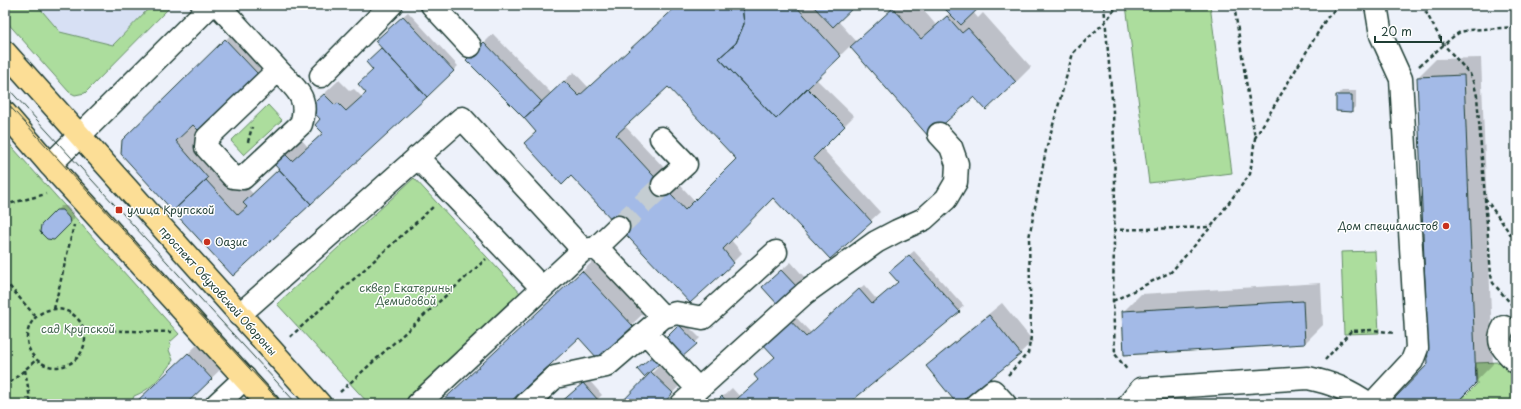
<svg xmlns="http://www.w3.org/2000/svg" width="1521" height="409" font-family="'Playpen Sans',sans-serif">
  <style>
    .built { fill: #d7e0f4 }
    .green { fill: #acdd9d; stroke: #668d68 }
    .shadow { fill: #0003; fill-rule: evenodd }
    .building { fill: #a3bae7; stroke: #1f3d34; fill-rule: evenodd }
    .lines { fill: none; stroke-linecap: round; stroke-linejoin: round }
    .minor-tunnel { stroke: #c4cdd2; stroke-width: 22; stroke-dasharray: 22 11; stroke-linecap: butt }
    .minor-casing { stroke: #1f3d34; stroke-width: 25 }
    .major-casing { stroke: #1f3d34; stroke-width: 25 }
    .path { stroke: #1f3d34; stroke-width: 2.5; stroke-dasharray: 4 3; stroke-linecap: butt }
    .minor { stroke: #fff; stroke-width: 22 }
    .major { stroke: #fcde96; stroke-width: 22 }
    .tram { stroke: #1f3d34; stroke-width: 1 }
    .poi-dot { fill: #c8321e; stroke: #fff; stroke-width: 1.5 }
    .labels { text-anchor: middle; stroke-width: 3; stroke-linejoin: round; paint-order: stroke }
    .poi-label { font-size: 11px; fill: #1f3d34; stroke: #fff; text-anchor: start }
    .park-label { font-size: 11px; fill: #42654e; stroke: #fff }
    .street-label { font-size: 11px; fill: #1f3d34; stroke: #fff }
  </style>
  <rect width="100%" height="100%" fill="#edf1fa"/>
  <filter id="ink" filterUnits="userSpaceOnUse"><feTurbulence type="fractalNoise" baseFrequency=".025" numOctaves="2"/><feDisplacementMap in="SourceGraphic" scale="8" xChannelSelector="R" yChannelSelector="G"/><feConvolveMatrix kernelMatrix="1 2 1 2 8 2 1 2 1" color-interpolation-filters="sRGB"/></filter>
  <g filter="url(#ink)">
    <path class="built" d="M37,5H152L113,45L60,32Z"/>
    <path class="green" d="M5,5H37L60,32L113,45L152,5H172L85,93L75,95L69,92L5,20Z
      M1126,5H1210L1232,173L1149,183Z
      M268,105L282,120L244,155L231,141Z
      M5,139L179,334L169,343L171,344L169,350L173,360C163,375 151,390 134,396L131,404H5Z
      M414,178L523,296L406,404H369L277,304Z
      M1375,251L1379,333L1344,334L1341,252Z
      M1499,362L1516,378V404H1457L1477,384L1476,363Z"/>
    <path class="shadow" d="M678,5H855L838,21L857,42L896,5H919L936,25L950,13L943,5H980L973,12L978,18L983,13L1031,67L1016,82L974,95L929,135L850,46L816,79L854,116L822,148L880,212L830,258L773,197L731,240L742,253L733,262L537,132L467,60L493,34L551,93L574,72L589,88ZM668,85L737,159L695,201L625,126Z
      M408,12L458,66L233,275L122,153V141L244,22L275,55L199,128L225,159L224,161L253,194L280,169L274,163L300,138L308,147L323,132L321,119L310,107L339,80L350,91L354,89L362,97L366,92L374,69L368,62L382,48L380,37Z
      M1481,58L1493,364L1454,404H1390L1429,365L1418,77L1436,59Z
      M1342,91H1356V106L1351,111L1337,95Z
      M61,206H67L74,213V219L53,239L42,225Z
      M914,251L964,306L847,404H715L732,388L740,397L759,380L776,357L791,312L811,333L864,285L877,300L899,282L895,267Z
      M601,254L650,307L598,357L579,337L507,404H439Z
      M791,262L806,279L797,288L772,278Z
      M1321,283L1323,325L1305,343L1125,354L1123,312L1141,294Z
      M1002,303L1033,341L1020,353L958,404L927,366L940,354Z
      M684,322L700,338L681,357L665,340Z
      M197,345L221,369L184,404H140L147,393Z
      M659,352L685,380L662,404H621L664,361Z
      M588,379L602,395L592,404H561Z"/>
    <path class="building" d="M678,5H742L744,24L736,43L719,58L776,119L807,88L845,126L813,158L872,222L830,259L773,198L723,249L734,263L690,303L571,176L562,185L524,143L536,132L524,118L564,81L579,96ZM668,87L736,159L685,210L616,135Z
      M742,5H795L841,56L776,119L719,58L736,43L744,24Z
      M816,5H856L833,27L814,7Z
      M941,5H982L961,25Z
      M893,8L921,39L947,16L962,33L968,28L1016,82L986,110L974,97L929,137L850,47Z
      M403,16L454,71L427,97L375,41Z
      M225,39L258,74L198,130L193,125L176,141L208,178L173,211L121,154L122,140Z
      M484,42L542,102L524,118L466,60Z
      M381,48L427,97L311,204L273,163L284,153L292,161L323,133L315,125L320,119L309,107L324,94L335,105L338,103L346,111L366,93L358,84L373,70L366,62Z
      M1464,75L1476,383L1455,404H1389L1428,364L1417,77Z
      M1336,95H1352V112L1336,111Z
      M279,169L311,204L233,276L173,211L206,180L238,215L247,207L243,203Z
      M56,210H62L69,218L70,224L54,240L47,239L40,232L41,225Z
      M909,255L960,312L848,404H741L737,399L758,380L754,375L775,357L760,341L786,316L806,337L859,289L872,304L898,282L889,272Z
      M781,270L798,288L779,306L762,287Z
      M582,271L633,326L598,359L579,338L508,404H439Z
      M1303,301L1305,344L1124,355L1122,311Z
      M989,315L1021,354L959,404H957L926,366Z
      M679,325L697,344L681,358L664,340Z
      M188,353L212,379L186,404H139L136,402Z
      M654,355L660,363L644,377L637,369Z
      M651,372L673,393L663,404H620Z
      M583,383L598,400L594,404H559Z
      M722,396L729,404H714Z"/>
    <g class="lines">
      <path class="minor-tunnel" d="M618,227L663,185"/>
      <g class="minor-casing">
        <path id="minor" d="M218,5L278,70L207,138L206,147L233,177L243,178L301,124C310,97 295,88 278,70
          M432,5L470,46
          M321,76L391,5
          M661,138L686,164L663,185
          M417,157L542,288
          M50,165L211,5
          M596,248L618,227
          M239,315L462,118L583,250L596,248L606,257L663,317
          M1504,327C1494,344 1505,350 1516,362
          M646,333L698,389
          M217,404L245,378
          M418,404L583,250
          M526,404L555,377L606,366L663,317L676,313L703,318L776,252
          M682,404L805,293L876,242L897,231L924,219L946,199L956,182L957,164L951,147L939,134
          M977,404L993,391L1005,404
          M1129,404L1141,389L1308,378C1332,383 1349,390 1369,404
          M1372,404L1412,361L1417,348L1401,79L1381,35L1376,5"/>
      </g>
      <g class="major-casing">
        <path id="major" d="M5,52L320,404
          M5,113L50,165L268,404"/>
      </g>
      <path class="path" d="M1104,5L1113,111L1115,182L1113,301L1115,354L1128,371
        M1422,5L1444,45L1470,74L1474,84L1477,96L1491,275L1493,283L1512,305
        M1419,66L1454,36L1460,32L1469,30L1516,27
        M1255,138L1326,19L1339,5
        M248,142L252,127
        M1485,198L1516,242
        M5,201L12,203L46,194
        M5,206L12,203
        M1113,230L1211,227
        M5,281L36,317
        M1113,301L1171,272L1211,227L1250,174L1255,138L1234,5
        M54,309L74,225
        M27 338a29 29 0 1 1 58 0a29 29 0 1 1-58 0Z
        M84,330L172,332
        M290,337L433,207
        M1325,360L1351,331L1373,330L1395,333
        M25,370L31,404
        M1008,375L1028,353L1031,337L1029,238L1046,150L1073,53L1106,21L1118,5
        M5,387L36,360
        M340,392L486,259
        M1059,404L1108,400"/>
      <use href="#minor" class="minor"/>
      <use href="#major" class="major"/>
      <path class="tram" d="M5,85L297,404
        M5,101L282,404"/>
    </g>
  </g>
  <g class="poi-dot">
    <rect x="115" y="206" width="8" height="8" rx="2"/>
    <circle cx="1446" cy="226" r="4"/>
    <circle cx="207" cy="242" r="4"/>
  </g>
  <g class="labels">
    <g class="poi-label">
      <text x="127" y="214">улица Крупской</text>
      <text x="1438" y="230" text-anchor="end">Дом специалистов</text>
      <text x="215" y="246">Оазис</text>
    </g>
    <g class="park-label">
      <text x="406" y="292">сквер Екатерины<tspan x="406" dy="13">Демидовой</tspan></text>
      <text x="78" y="333">сад Крупской</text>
    </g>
    <g class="street-label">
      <text transform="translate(218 291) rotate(48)" y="4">проспект Обуховской Обороны</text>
    </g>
  </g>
  <rect width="1521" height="409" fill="none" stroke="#fff" stroke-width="20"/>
  <rect x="10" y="10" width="1501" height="389" fill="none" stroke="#1f3d34" stroke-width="1.5" filter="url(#ink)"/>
  <path d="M1375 36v6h66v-6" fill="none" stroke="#1f3d34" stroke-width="2"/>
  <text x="1381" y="36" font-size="12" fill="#1f3d34" stroke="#ffffff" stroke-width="3" paint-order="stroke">20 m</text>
</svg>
